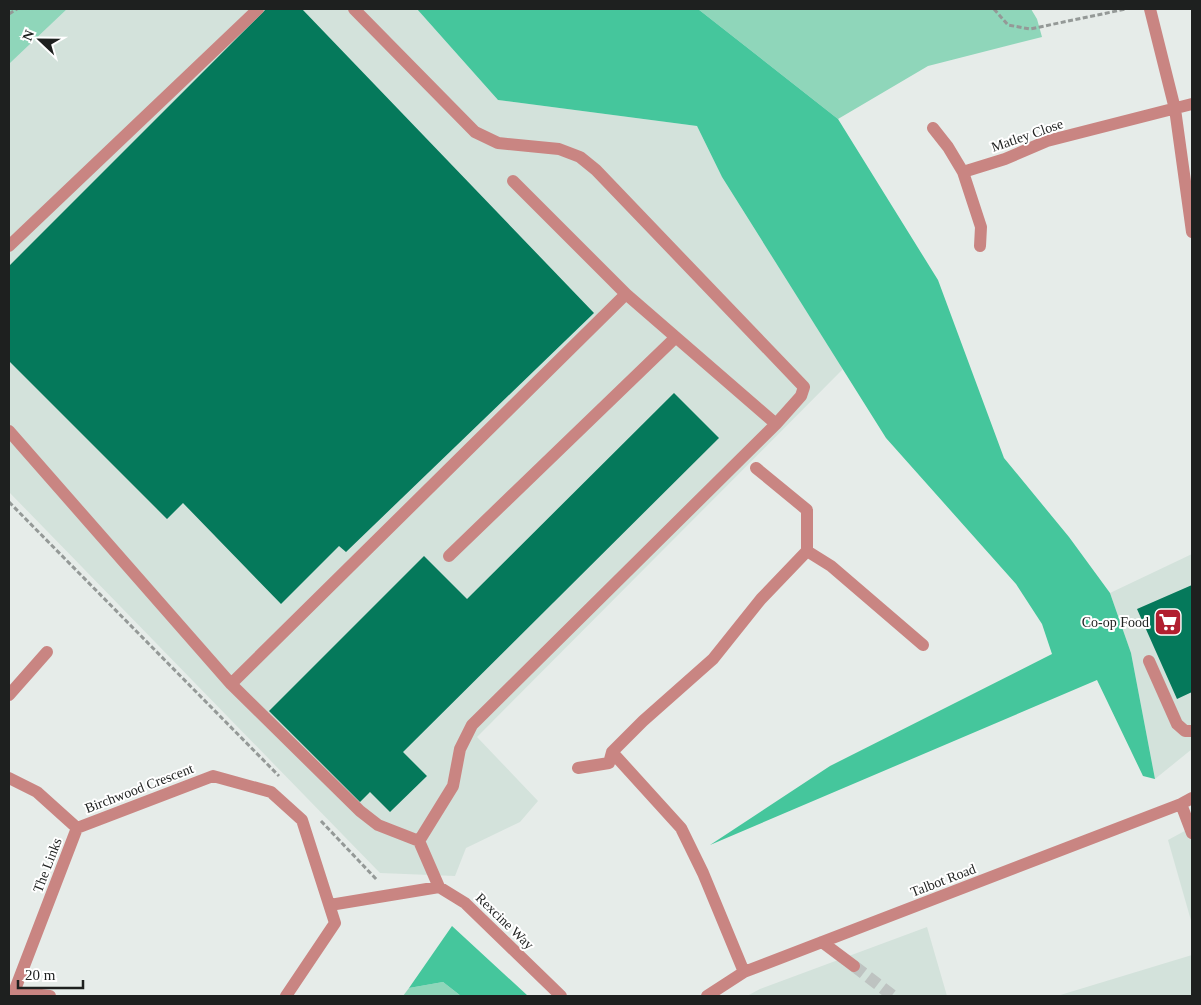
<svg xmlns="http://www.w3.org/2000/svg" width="1201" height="1005" font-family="'Times New Roman',serif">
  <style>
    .built { fill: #d3e2db }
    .green { fill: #8fd6ba }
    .forest { fill: #45c69c }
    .building { fill: #05795b }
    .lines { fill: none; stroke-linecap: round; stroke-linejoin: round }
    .minor-tunnel { stroke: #bec3c1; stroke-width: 12; stroke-dasharray: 12 6; stroke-linecap: butt }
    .path { stroke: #949997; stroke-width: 3; stroke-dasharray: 5 2.5; stroke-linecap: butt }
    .minor { stroke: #c98582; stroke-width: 12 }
    .labels { text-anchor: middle; stroke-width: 4; stroke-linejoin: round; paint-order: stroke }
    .street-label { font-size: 14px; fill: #1e201f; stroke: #fff }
    .poi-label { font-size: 14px; fill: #1e201f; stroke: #fff; text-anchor: end }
  </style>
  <rect width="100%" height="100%" fill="#e6ece9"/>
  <path class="built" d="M67,9H417L498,100L697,126L722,177L843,369L477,737L538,801L520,822L466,848L455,876L380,873L9,492V64Z
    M1192,554V749L1155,779L1131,653L1110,593Z
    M1192,827V924L1168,840Z
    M927,927L947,996H747L760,989Z
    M1192,955V996H1057Z"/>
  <path class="green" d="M9,9H67L9,64Z
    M698,9H1031L1037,19L1042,37L928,66L838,119Z
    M443,982L461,996H403L409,988Z"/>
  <path class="forest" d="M417,9H698L838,119L938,280L1004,458L1069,537L1110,593L1131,653L1155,779L1143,776L1097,680L710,845L830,766L1052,654L1042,624L1016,584L886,438L722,177L697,126L498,100Z
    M452,926L528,996H461L443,982L409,988Z"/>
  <path class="building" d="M266,9H302L594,313L346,552L339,546L281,604L183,503L167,519L9,361V266Z
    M674,393L719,438L403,752L427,776L390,812L370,792L360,802L269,711L424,556L467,599Z
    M1192,585V692L1177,699L1137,609Z"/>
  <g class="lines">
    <path class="minor-tunnel" d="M854,966L893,996"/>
    <path class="path" d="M994,9L1008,25L1030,29L1126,9
      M9,14L17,9
      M9,502L279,776
      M321,821L377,880"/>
    <path class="minor" d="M354,9L475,132L498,143L559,149L580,157L596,170L804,387L801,396L776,424L472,725L460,749L453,786L419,841
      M1150,9L1175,109L1192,232
      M933,128L948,147L963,172
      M513,181L626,294L776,424
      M9,246L258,9
      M980,246L981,227L963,172L1005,159L1047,141L1192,104
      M9,431L231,684L360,811L378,825L419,841L439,887
      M756,468L807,510V551L831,566L923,645
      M449,556L675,338
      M1149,661L1177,724L1185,731H1192
      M231,684L626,294
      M9,695L47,652
      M578,768L609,763L612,752
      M9,778L37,792L77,828L14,992
      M1181,804L1192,833
      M77,828L213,776L271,792L302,820L335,923L286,996
      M330,905L439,887L465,903L561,996
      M822,942L854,966
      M744,972L703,873L681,828L612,752L643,721L713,659L761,599L807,551
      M9,994L14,992L50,996
      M707,996L744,972L1181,804L1192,798"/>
  </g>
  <defs>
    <g id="supermarket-square" transform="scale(1.4375)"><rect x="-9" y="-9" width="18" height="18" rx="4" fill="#b11e2f" stroke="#fff"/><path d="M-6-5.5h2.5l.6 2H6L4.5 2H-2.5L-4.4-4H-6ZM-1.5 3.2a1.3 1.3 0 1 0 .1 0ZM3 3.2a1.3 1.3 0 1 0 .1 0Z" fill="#fff"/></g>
  </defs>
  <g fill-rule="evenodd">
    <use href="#supermarket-square" x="1168" y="622"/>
  </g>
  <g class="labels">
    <g class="street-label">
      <text transform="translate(1027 135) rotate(-19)" y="5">Matley Close</text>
      <text transform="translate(139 788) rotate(-21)" y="5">Birchwood Crescent</text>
      <text transform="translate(47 865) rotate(-69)" y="5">The Links</text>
      <text transform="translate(943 880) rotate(-21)" y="5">Talbot Road</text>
      <text transform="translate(505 921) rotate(44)" y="5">Rexcine Way</text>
    </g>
    <g class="poi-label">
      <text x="1149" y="627">Co-op Food</text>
    </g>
  </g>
  <rect width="1201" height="1005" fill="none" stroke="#1e201f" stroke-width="20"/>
  <g transform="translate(40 40) rotate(292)" stroke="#ffffff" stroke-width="4" paint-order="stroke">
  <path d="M0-4L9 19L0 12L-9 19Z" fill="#1e201f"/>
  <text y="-8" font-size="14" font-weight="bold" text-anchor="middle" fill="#1e201f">N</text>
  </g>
  <path d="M18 980v8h65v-8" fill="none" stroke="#1e201f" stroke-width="2.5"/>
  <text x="25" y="980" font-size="15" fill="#1e201f" stroke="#ffffff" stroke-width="4" paint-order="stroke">20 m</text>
</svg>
